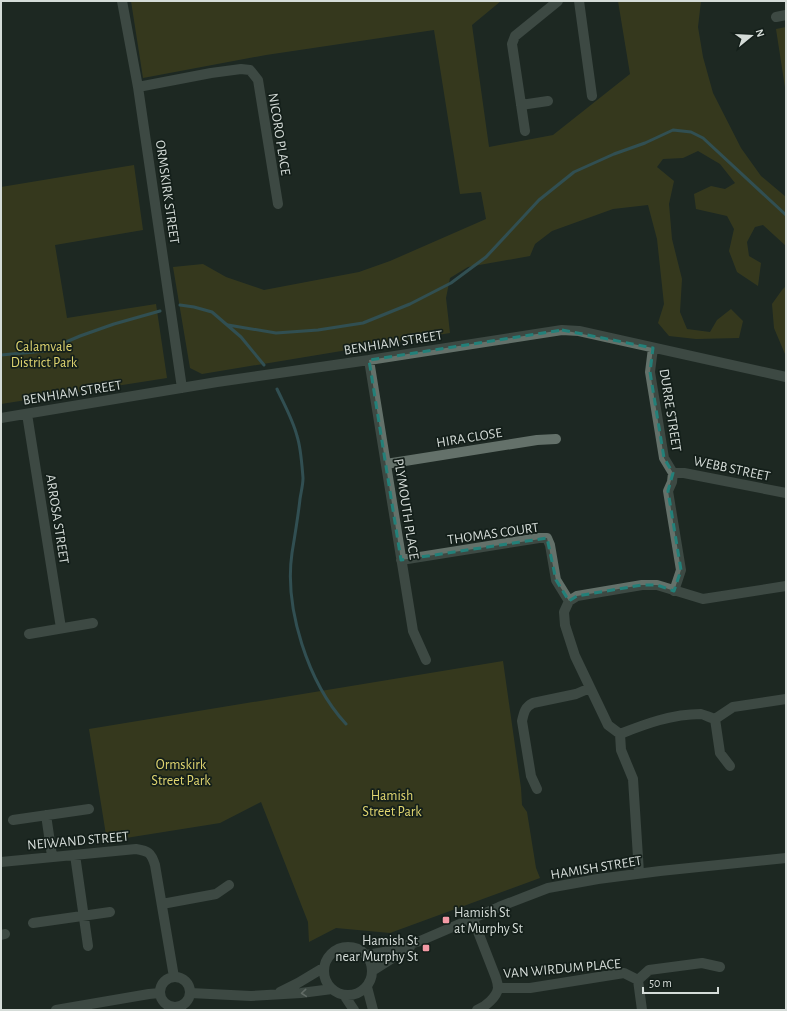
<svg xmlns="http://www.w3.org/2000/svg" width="787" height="1011" font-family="'Alegreya Sans',sans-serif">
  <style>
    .green { fill: #524d18 }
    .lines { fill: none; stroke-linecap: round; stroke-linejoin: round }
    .stream { stroke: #4a7e8c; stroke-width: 3 }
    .minor { stroke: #64716a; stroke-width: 10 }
    .oneway { stroke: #b3bcb7 }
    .marked { fill: none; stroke: #238079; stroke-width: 3; stroke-dasharray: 8 5; stroke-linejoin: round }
    .poi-dot { fill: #f49aa5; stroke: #141f1a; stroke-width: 1.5 }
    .labels { text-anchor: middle; stroke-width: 3.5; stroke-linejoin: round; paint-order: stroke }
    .street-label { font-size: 14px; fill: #d5dcd8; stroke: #141f1a }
    .park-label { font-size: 14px; fill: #e0d570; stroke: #141f1a }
    .poi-label { font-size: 14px; fill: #d5dcd8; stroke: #141f1a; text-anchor: start }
  </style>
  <rect width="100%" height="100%" fill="#1d2823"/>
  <path class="green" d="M131,1H501L472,25L489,147L553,135L630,74L618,1H701L698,27L703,57L713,93L741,148L761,176L786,197V246L763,225L755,227L747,242L749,256L761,263L758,286L737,272L729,251L734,229L727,216L696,209L694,194L711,186L725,189L735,183L720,164L698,151L683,158L663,159L657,167L674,181L669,204L672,239L682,279L680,312L687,329L710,332L717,320L731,309L743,321L739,338L696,339L669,336L658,323L664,304L657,239L648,205L613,209L552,231L535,244L530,256L468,267L450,278L446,298L450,333L202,374L190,368L173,267L203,264L226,277L264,290L359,272L390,261L486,219L481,192L460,194L434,30L266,55L143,78Z
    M786,27V94L776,29Z
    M134,165L143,230L55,245L67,318L156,304L167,378L1,404V187Z
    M786,286V354H785L774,328L772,304L782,290Z
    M503,661L521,788L522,805L527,812L536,868L540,878L390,933L336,928L309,942L308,922L261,802L220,823L107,841L89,729Z"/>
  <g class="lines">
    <path class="stream" d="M180,305L194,307L212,312L241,337L264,365
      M228,325L276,333L318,330L363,323L410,304L451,283L486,257L539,200L574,172L614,154L645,143L673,130L691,132L703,138L786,215
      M1,355L45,351L80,336L114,324L160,311
      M277,389C284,404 293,420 297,436C301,448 302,466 303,478C303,485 301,492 300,499C298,517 295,535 292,553C284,608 308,683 346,724"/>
    <path class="minor" d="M122,1L138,87L182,388
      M579,1L592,96
      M776,17L786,15
      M138,87L211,73L241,69L250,70L258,80L278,204
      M521,105L548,101
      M525,131L512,44L515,36L558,1
      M653,348L650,372L664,458L673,473L672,482L668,491L681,570L674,591
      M369,360L413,631L426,660
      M27,414L61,628
      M1,418L217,382L369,360L562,330L579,331L786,377
      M386,464L537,440L556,439
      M673,473H684L786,493
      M401,560L539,538H547L550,545L556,580L569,601
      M29,634L93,623
      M715,719L720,753L730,766
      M620,734C645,724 672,714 701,714C705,715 711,718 715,719L733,707L786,699
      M537,789L531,776L522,721C524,712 525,707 533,703L576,694L590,688
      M46,815L52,856
      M13,820L89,809
      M75,855L88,946
      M1,862L136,849C148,851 151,852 155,865L174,977
      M639,873L633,779L621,750L620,734L608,725L575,656L565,625L564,612L569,601L577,596L642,585H657L703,599L786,586
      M162,904L216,894L229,885
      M473,919L496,978C497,981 498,985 498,988C497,997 485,1007 477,1010
      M33,923L110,912
      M1,935L5,934
      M324 971a24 24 0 1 1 48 0a24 24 0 1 1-48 0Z
      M367,955L384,952L420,941L499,907L548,888L598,879L660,871L786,858
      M372,971L410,947
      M160 992a15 15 0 1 1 30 0a15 15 0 1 1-30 0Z
      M638,980L642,1010
      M367,987L373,1010
      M498,988H530L624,973L638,980L649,970L702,963L720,967
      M280,992L298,983L323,968
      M190,993L251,996L301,993L332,989
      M344,995L354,1010
      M56,1010L149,994L160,993"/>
  </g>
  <defs><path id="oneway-chevron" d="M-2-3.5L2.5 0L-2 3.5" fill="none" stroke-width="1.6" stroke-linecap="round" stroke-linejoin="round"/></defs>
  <use class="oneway" href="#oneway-chevron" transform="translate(304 993) rotate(175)"/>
  <path d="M0 0H787V1011H0ZM562,330L653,348L650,372L664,458L673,473L668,491L681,570L674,591L657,585H642L577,596L569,601L556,580L547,538L401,560L369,360Z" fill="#1d2823" fill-opacity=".55" fill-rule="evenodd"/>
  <path class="marked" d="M562,330L653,348L650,372L664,458L673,473L668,491L681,570L674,591L657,585H642L577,596L569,601L556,580L547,538L401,560L369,360Z"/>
  <g class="poi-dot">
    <rect x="442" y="916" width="8" height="8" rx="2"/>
    <rect x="422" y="944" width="8" height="8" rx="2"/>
  </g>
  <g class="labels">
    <g class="street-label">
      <text transform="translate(280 134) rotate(81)" y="5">NICORO PLACE</text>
      <text transform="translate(168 192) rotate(82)" y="5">ORMSKIRK STREET</text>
      <text transform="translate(393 342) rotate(-9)" y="5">BENHIAM STREET</text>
      <text transform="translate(72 392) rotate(-9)" y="5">BENHIAM STREET</text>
      <text transform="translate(671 410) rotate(81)" y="5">DURRE STREET</text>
      <text transform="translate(469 437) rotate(-9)" y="5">HIRA CLOSE</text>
      <text transform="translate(732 468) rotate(12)" y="5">WEBB STREET</text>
      <text transform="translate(407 509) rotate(81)" y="5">PLYMOUTH PLACE</text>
      <text transform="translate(58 519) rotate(81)" y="5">ARROSA STREET</text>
      <text transform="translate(493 533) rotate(-8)" y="5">THOMAS COURT</text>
      <text transform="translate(78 840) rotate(-5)" y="5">NEIWAND STREET</text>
      <text transform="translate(596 867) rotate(-9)" y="5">HAMISH STREET</text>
      <text transform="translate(562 968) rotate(-5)" y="5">VAN WIRDUM PLACE</text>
    </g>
    <g class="park-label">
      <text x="44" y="351">Calamvale<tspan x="44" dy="16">District Park</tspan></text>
      <text x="181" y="769">Ormskirk<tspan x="181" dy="16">Street Park</tspan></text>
      <text x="392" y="800">Hamish<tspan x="392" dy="16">Street Park</tspan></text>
    </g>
    <g class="poi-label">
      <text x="454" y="917">Hamish St<tspan x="454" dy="16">at Murphy St</tspan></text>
      <text x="418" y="945" text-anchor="end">Hamish St<tspan x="418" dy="16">near Murphy St</tspan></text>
    </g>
  </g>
  <rect width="787" height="1011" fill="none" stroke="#d5dcd8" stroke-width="4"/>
  <g transform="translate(751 36) rotate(72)" stroke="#141f1a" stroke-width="3" paint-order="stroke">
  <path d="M0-3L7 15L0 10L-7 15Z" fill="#d5dcd8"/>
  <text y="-6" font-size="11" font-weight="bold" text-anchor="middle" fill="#d5dcd8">N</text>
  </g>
  <path d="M643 987v6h75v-6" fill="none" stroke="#d5dcd8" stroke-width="2"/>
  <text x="649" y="987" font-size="12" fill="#d5dcd8" stroke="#141f1a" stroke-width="3" paint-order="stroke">50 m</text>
</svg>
